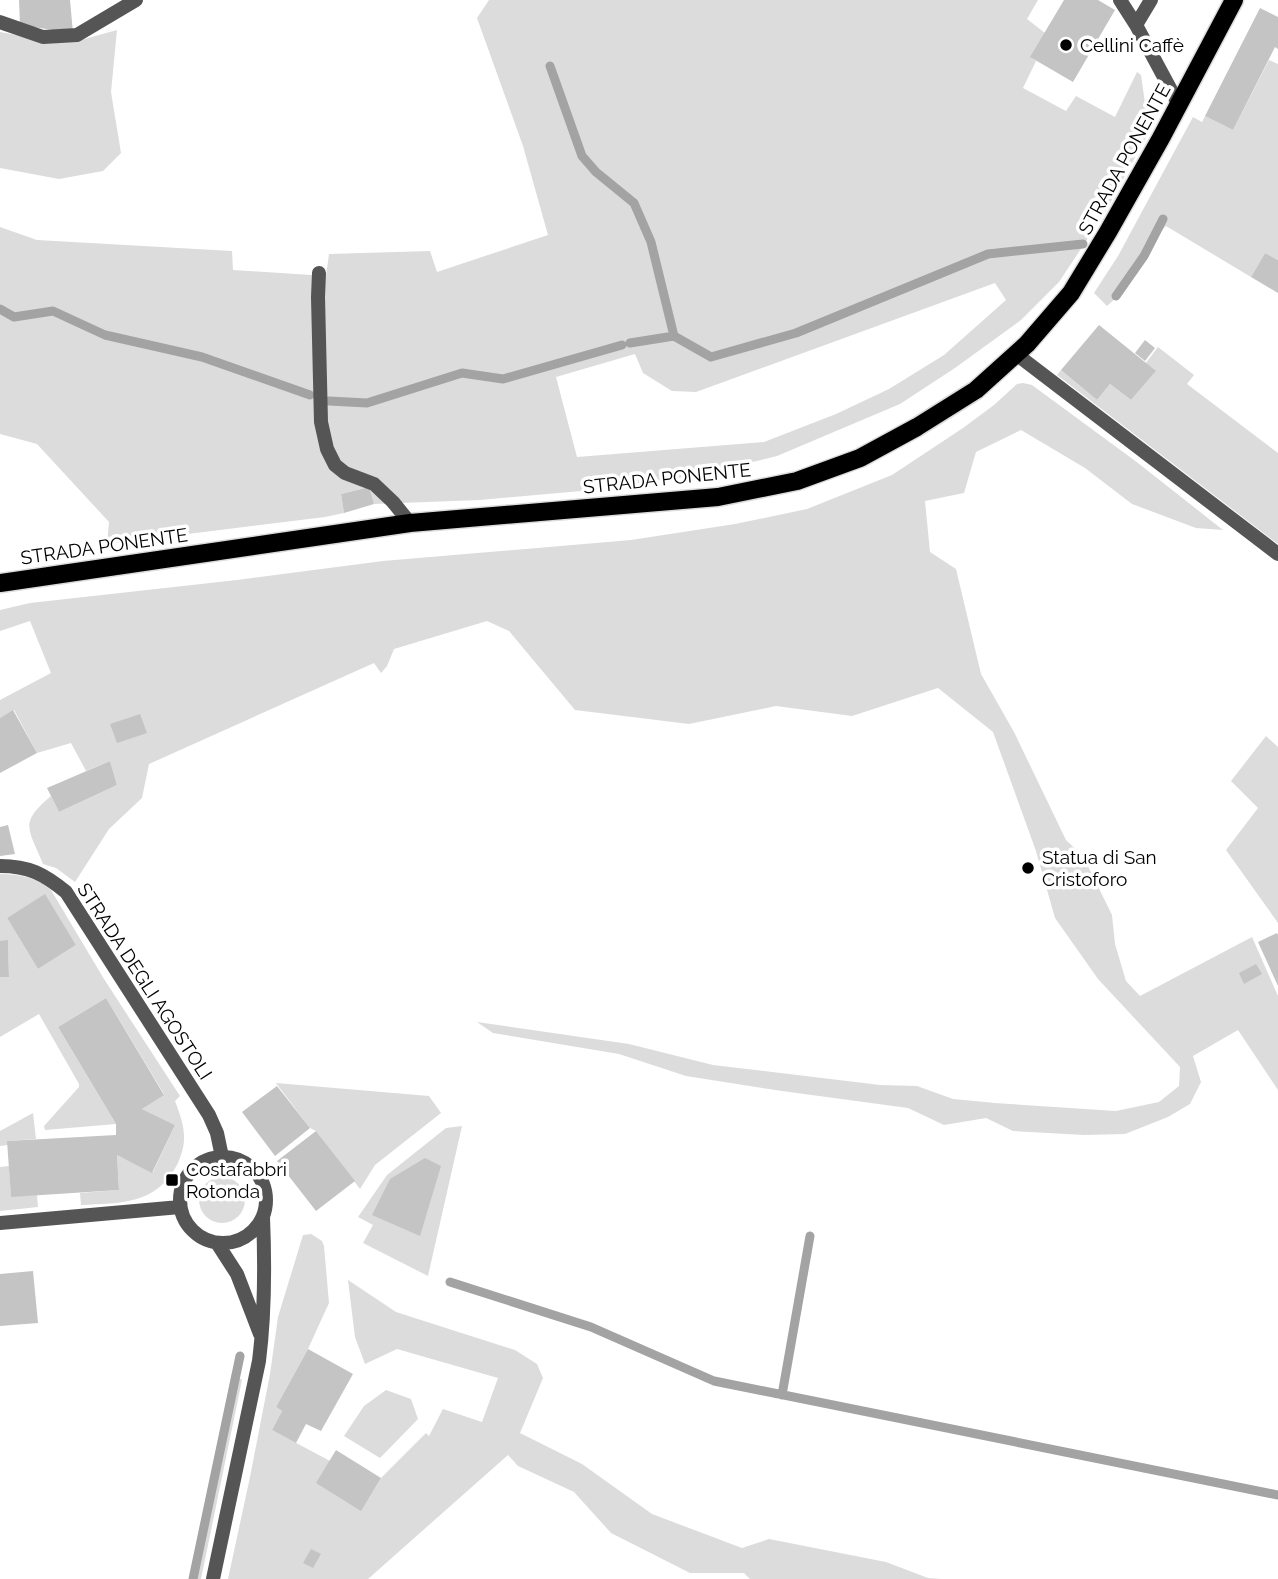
<svg xmlns="http://www.w3.org/2000/svg" width="1278" height="1579" font-family="Raleway,sans-serif">
  <style>
    .green { fill: #dcdcdc; fill-rule: evenodd }
    .lines { fill: none; stroke-linecap: round; stroke-linejoin: round }
    .stream { stroke: #a3a3a3; stroke-width: 9 }
    .building { fill: #c4c4c4 }
    .primary-casing { stroke: #dbdbdb; stroke-width: 21 }
    .service { stroke: #555; stroke-width: 14 }
    .minor { stroke: #555; stroke-width: 14 }
    .tertiary { stroke: #555; stroke-width: 14 }
    .primary { stroke: #000; stroke-width: 18 }
    .poi-dot { fill: #000; stroke: #fff; stroke-width: 2.5 }
    .labels { text-anchor: middle; stroke-width: 7; stroke-linejoin: round; paint-order: stroke }
    .poi-label { font-size: 19px; fill: #000; stroke: #fff; text-anchor: start }
    .street-label { font-size: 19px; fill: #000; stroke: #fff }
  </style>
  <rect width="100%" height="100%" fill="#fff"/>
  <path class="green" d="M489,0H1038L1027,19L1045,33L1031,57L1036,61L1023,88L1066,111L1076,96L1115,117L1137,72L1141,75L1149,132L1104,214L1059,282L1021,320L955,368L900,404L777,456L699,475L581,491L480,500L374,504L368,487L341,494L344,513L325,517L107,544L109,522L37,444L0,434V227L37,240L232,251L233,270L326,276L329,254L430,251L437,272L548,235L523,146L477,18ZM995,283L1006,300L944,355L889,389L836,414L764,442L577,457L556,377L635,354L643,373L672,391L696,392Z
    M117,30L111,92L121,153L103,171L59,179L0,168V32L17,35L81,40Z
    M1269,60L1278,64V260L1265,253L1251,277L1166,226C1157,234 1153,244 1148,254C1137,272 1123,293 1107,306L1094,293L1118,256L1193,117L1202,122L1205,116L1233,130Z
    M1158,347L1194,375L1187,384L1278,453V544L1057,375L1061,370L1097,400L1110,384L1131,400L1155,372L1145,364Z
    M1023,383L1032,385L1138,463L1223,530L1196,528L1132,504L1085,468L1021,430L976,452L964,493L925,501L930,552L956,569L981,674L1014,732L1066,840L1083,856L1112,915L1115,944L1126,981L1140,996L1252,937L1278,996V1090L1238,1030L1193,1056L1201,1082L1190,1104L1168,1117L1125,1134L1084,1135L1013,1131L986,1118L944,1125L908,1108L782,1091L686,1076L619,1054L493,1033L477,1022L629,1044L713,1065L880,1085L917,1086L953,1099L995,1103L1116,1111L1159,1102L1179,1086L1180,1067L1098,979L1055,918L1036,851L993,732L938,688L852,716L776,706L689,724L575,710L509,631L487,621L394,649L387,666L381,673L374,663L149,764L142,798L109,829L75,882L56,868L43,864C29,828 18,824 51,796L59,812L117,785L110,761L86,771L71,743L37,753L14,710L0,718V700L51,673L30,621L0,631V610L30,603L237,580L383,561L631,540L735,524L807,509L892,475L963,428L994,405L1017,384Z
    M1266,736L1278,747V923L1226,850L1258,808L1231,781Z
    M0,874C19,874 36,877 51,890L104,979L180,1096L175,1101C184,1125 189,1140 177,1165C156,1205 120,1203 81,1205L80,1193L119,1190L117,1155L153,1172L175,1125L142,1109L164,1094L106,998L58,1027L116,1124L45,1130L44,1126L79,1087V1084L39,1014L0,1037V977L9,976L8,941H0ZM45,895L76,945L38,969L7,918Z
    M276,1083L429,1096L441,1113L375,1165L360,1189L316,1131L310,1128Z
    M33,1113L36,1139L8,1141V1145L0,1146V1131Z
    M462,1126L428,1276L363,1243L373,1225L358,1217L387,1175L446,1128Z
    M9,1166L11,1196L37,1195L38,1207L0,1211V1167Z
    M199 1200a23 23 0 1 1 46 0a23 23 0 1 1-46 0Z
    M311,1234L322,1241L324,1246L329,1303L308,1349L276,1407L282,1411L272,1430L330,1461L361,1510L381,1478L426,1433L429,1436L443,1409L482,1422L498,1378L397,1349L365,1364L355,1337L348,1280L396,1312L515,1350L537,1364L543,1378L520,1433L582,1464L652,1514L742,1548L769,1539L886,1562L928,1578L941,1579H750L744,1573H690L611,1533L574,1492L518,1466L508,1455L368,1579H228L250,1477L270,1374L278,1317L303,1235Z
    M232,1373L242,1380L201,1579H189Z
    M386,1390L411,1399L418,1419L380,1458L344,1436L364,1406Z"/>
  <g class="lines">
    <path class="stream" d="M550,66L582,156L596,172L634,203L651,242L674,336L711,357L796,333L988,254L1083,244
      M1116,296L1144,256L1163,219
      M0,309L14,317L53,311L105,335L202,357L310,395
      M630,343L674,336
      M329,401L367,403L462,373L503,379L622,345
      M450,1282L591,1327L714,1381L1278,1495
      M782,1395L810,1236
      M193,1579L240,1356"/>
  </g>
  <path class="building" d="M19,0H70L73,33L20,25Z
    M1064,0H1098L1115,10L1073,82L1030,57Z
    M1260,8L1278,17V49L1275,47L1233,130L1205,116Z
    M1265,253L1278,260V293L1251,277Z
    M1099,325L1156,371L1131,400L1110,384L1097,400L1061,370Z
    M1145,340L1155,348L1145,361L1135,353Z
    M369,487L374,504L344,513L341,494Z
    M13,710L37,753L0,773V718Z
    M140,714L147,733L117,743L110,724Z
    M110,761L117,785L59,812L47,788Z
    M8,825L15,854L0,856V827Z
    M45,894L76,945L38,969L7,918Z
    M1277,933L1278,935V986L1258,942Z
    M8,940L9,977H0V941Z
    M1256,964L1262,974L1244,984L1239,973Z
    M106,998L164,1095L142,1109L175,1125L152,1173L117,1155L119,1190L11,1197L7,1141L116,1135V1124L58,1027Z
    M277,1086L310,1128L275,1156L242,1112Z
    M316,1131L355,1181L316,1211L277,1161Z
    M425,1158L441,1166L420,1236L372,1215L390,1179Z
    M33,1271L38,1323L0,1326V1274Z
    M308,1349L353,1374L321,1431L306,1424L296,1443L272,1430L282,1411L276,1407Z
    M336,1450L381,1478L361,1511L316,1483Z
    M311,1549L321,1554L313,1568L303,1563Z"/>
  <g class="lines">
    <g class="primary-casing">
      <path id="primary" d="M0,583L410,523L718,497L797,481L860,458L917,427L976,390L1027,344L1071,293L1108,232L1161,138L1234,0"/>
    </g>
    <path class="service" d="M1120,0L1136,25
      M1151,0L1136,25L1179,105
      M0,22L43,37L77,35L136,0
      M319,273L318,297L321,422L327,449L335,465L345,473L374,484L393,502L410,523"/>
    <path class="minor" d="M1016,354L1278,554
      M0,866C29,866 44,874 66,892L209,1115L217,1133L222,1157"/>
    <path class="tertiary" d="M180 1200a43 43 0 1 1 86 0a43 43 0 1 1-86 0Z
      M0,1223L180,1207
      M217,1243L237,1274L260,1334
      M213,1579L259,1361C265,1313 265,1265 263,1217"/>
    <use href="#primary" class="primary"/>
  </g>
  <g class="poi-dot">
    <circle cx="1066" cy="45" r="7"/>
    <circle cx="1028" cy="868" r="7"/>
    <rect x="165" y="1173" width="14" height="14" rx="3.5"/>
  </g>
  <g class="labels">
    <g class="poi-label">
      <text x="1080" y="52">Cellini Caffè</text>
      <text x="1042" y="864">Statua di San<tspan x="1042" dy="22">Cristoforo</tspan></text>
      <text x="186" y="1176">Costafabbri<tspan x="186" dy="22">Rotonda</tspan></text>
    </g>
    <g class="street-label">
      <text transform="translate(1124 159) rotate(-61)" y="7">STRADA PONENTE</text>
      <text transform="translate(667 478) rotate(-6)" y="7">STRADA PONENTE</text>
      <text transform="translate(104 546) rotate(-8)" y="7">STRADA PONENTE</text>
      <text transform="translate(145 981) rotate(57)" y="7">STRADA DEGLI AGOSTOLI</text>
    </g>
  </g>
</svg>
